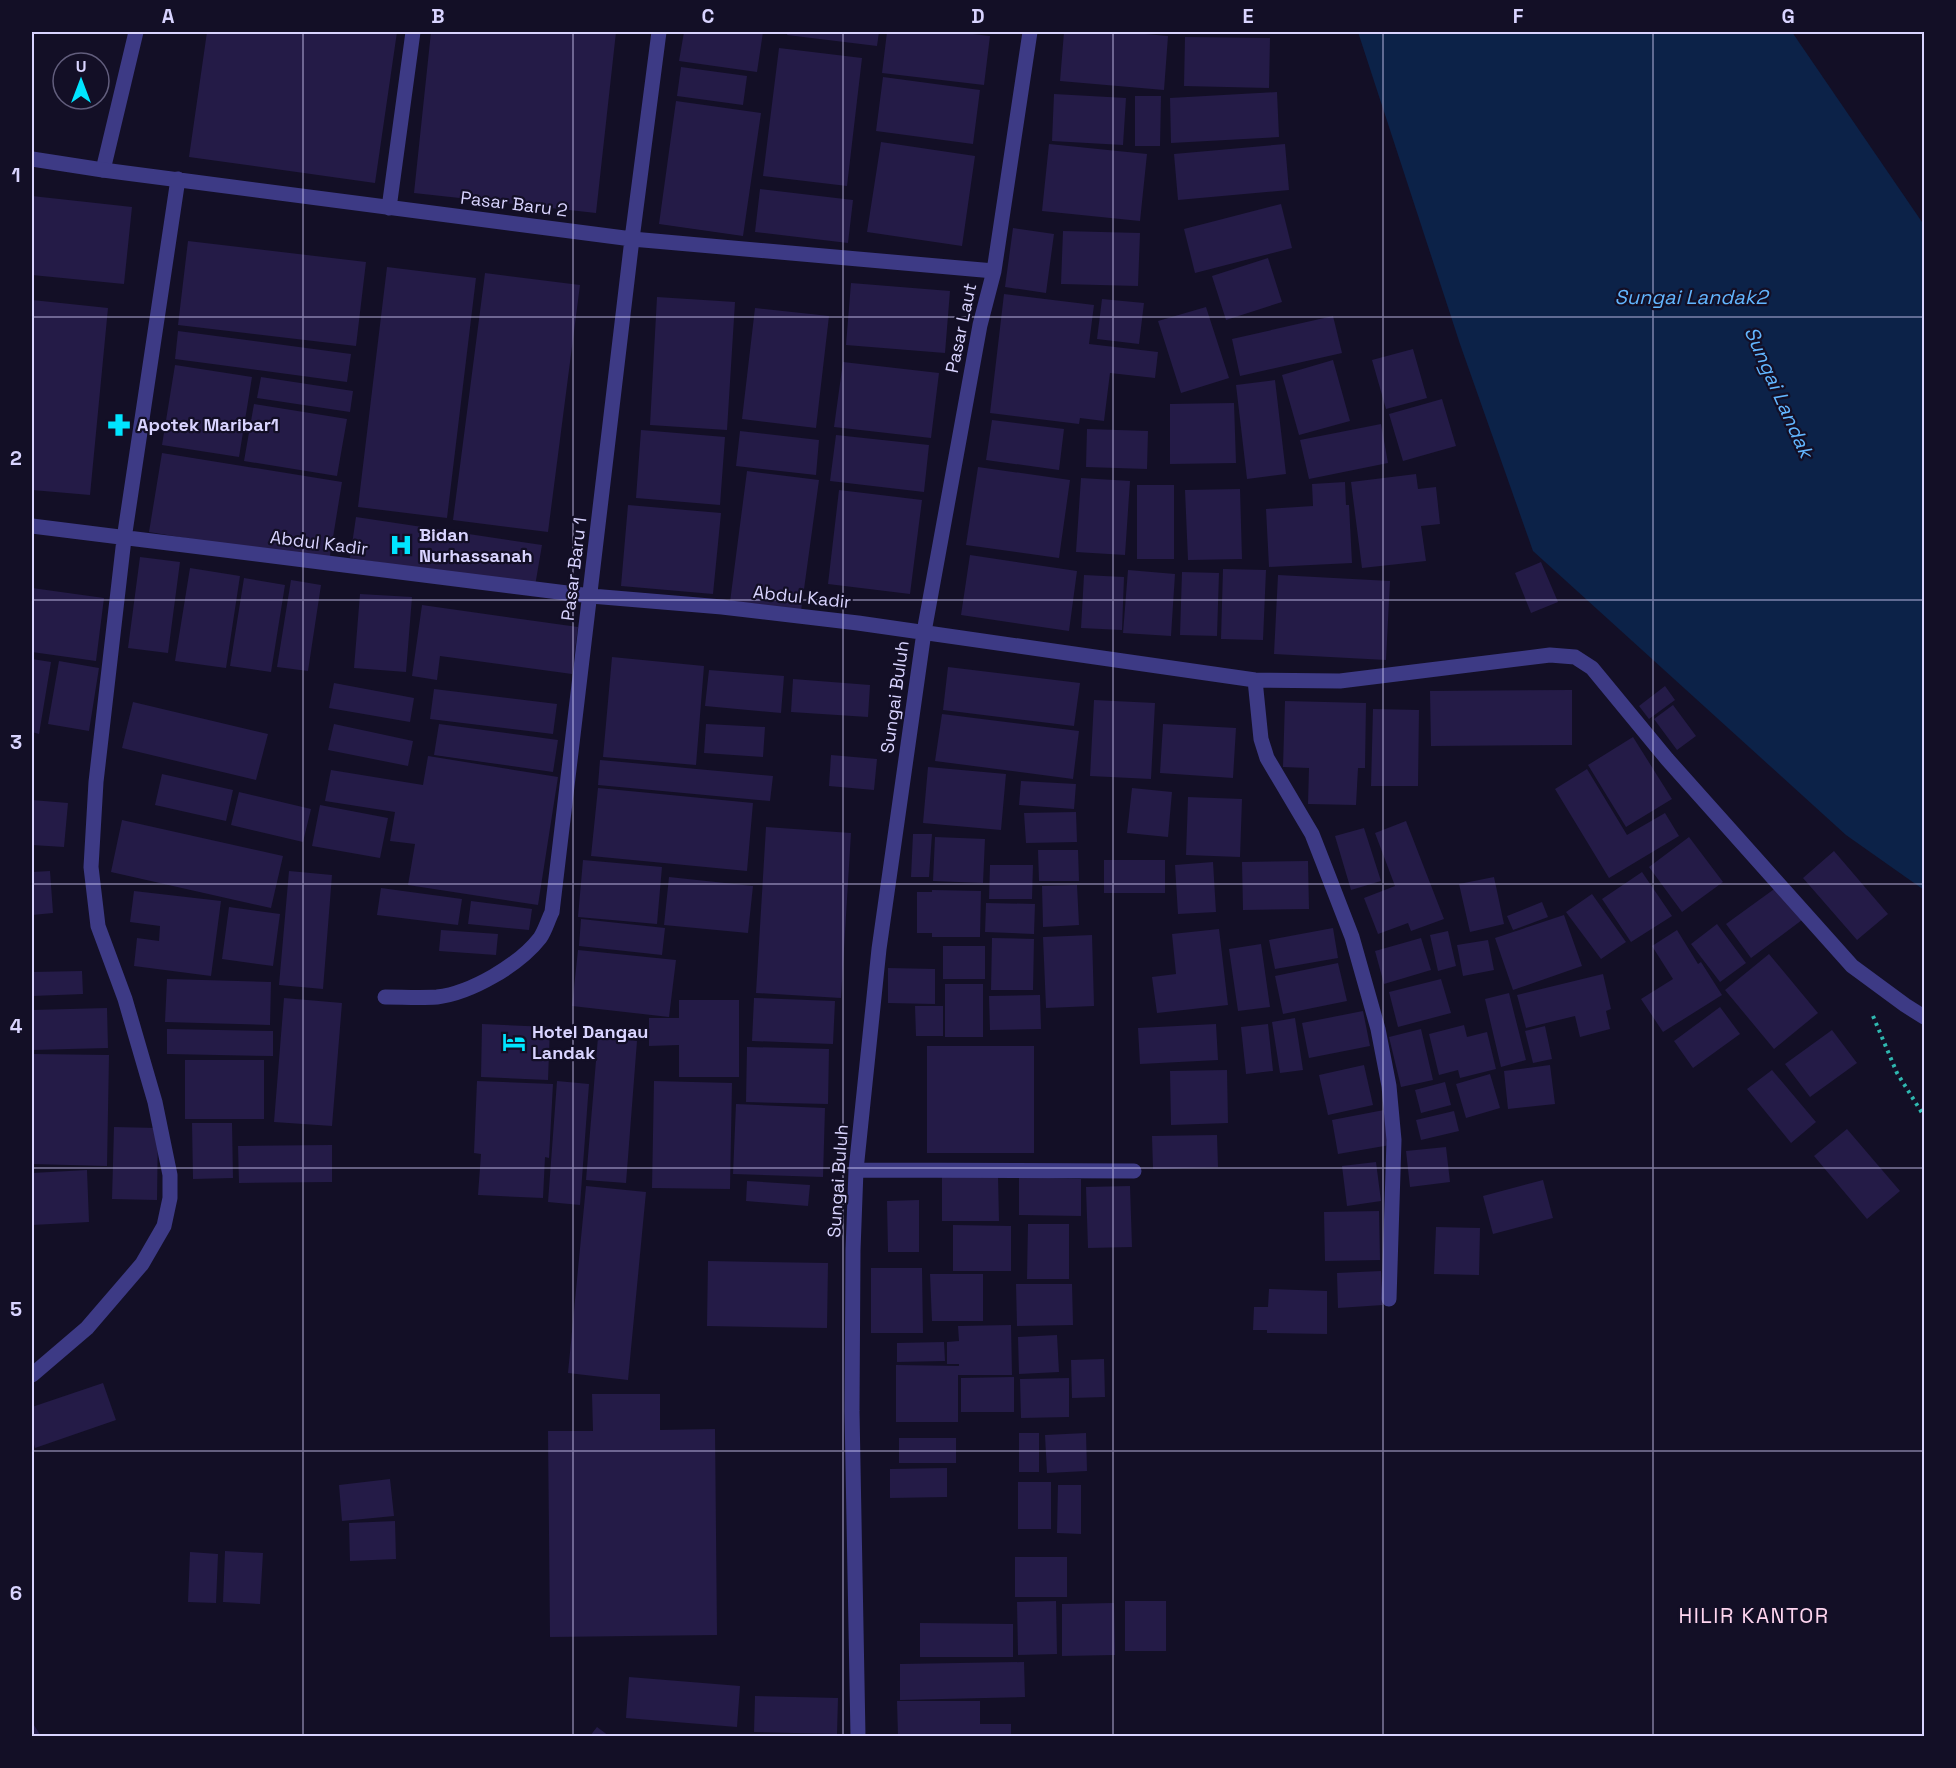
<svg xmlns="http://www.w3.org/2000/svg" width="1956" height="1768" font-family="'Space Grotesk',sans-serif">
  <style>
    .water { fill: #0c2248 }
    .building { fill: #241b47 }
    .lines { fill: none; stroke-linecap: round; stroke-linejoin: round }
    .path { stroke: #2fb8b0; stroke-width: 4; stroke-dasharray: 3 4.5; stroke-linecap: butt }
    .lane { stroke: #3d3a85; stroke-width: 15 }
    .street { stroke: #3d3a85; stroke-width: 15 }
    .grid { fill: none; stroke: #d9d4ff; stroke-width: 1.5; stroke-opacity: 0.55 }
    .labels { text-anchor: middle; stroke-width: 4.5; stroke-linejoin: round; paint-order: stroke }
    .street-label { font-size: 18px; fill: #d9d4ff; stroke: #130f26 }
    .poi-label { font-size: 18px; font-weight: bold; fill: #d9d4ff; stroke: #130f26; text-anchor: start }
    .water-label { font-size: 20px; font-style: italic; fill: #62b6ff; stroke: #130f26 }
    .quarter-label { font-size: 21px; letter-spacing: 1.5px; fill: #ffd6f0; stroke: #130f26 }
    .neatline { fill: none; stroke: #d9d4ff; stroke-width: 2 }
    .grid-label { font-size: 20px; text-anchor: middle; font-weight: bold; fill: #d9d4ff }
  </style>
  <rect width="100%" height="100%" fill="#130f26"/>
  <path class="water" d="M1358,32H1792L1924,225V890L1846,835L1533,551L1460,344Z"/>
  <path class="building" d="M207,32H397L375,183L189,157Z
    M431,32H616L596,213L414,193Z
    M684,32H763L757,72L679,61Z
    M788,32H879L877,46L787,35Z
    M887,32H956L990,36L984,85L882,73Z
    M1064,32H1123L1168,36L1164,90L1060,81Z
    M1185,37L1270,38L1269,88L1184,86Z
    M779,48L862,58L847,186L763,176Z
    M681,67L747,76L743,105L677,96Z
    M883,77L980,90L973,144L876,131Z
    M1277,92L1279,137L1171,143L1170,98Z
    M1054,94L1126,98L1123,145L1052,141Z
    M1135,96H1161L1160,146H1135Z
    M676,101L761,113L743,236L659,224Z
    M881,142L975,156L962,246L867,232Z
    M1049,144L1147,154L1140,221L1042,211Z
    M1285,144L1289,190L1178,200L1174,154Z
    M760,189L853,200L848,243L755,232Z
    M32,196L132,207L124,284L32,275Z
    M1281,204L1292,248L1195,273L1184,229Z
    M1013,228L1054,234L1046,293L1005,287Z
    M1063,231L1140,233L1138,286L1061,284Z
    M188,241L366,262L356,346L178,325Z
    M1268,258L1282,302L1226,320L1212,276Z
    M387,267L476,278L447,518L358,507Z
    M485,273L580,285L548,532L453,520Z
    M851,283L950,291L945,353L846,345Z
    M1004,294L1094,305L1089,344L1158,352L1155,378L1110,373L1104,421L1080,418L1079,424L990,413Z
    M657,297L735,302L727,430L650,425Z
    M1102,299L1144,303L1139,344L1097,339Z
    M32,300L108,308L90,495L32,490Z
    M1206,307L1229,378L1181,393L1158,321Z
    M755,308L829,316L816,428L742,419Z
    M1333,316L1342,353L1240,376L1232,339Z
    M178,331L351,354L347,382L175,359Z
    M1413,349L1427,398L1386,409L1372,360Z
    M1333,360L1350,421L1299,435L1282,375Z
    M843,362L939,373L931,438L834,427Z
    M175,365L252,377L239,457L162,445Z
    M261,377L353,391L350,412L257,398Z
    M1275,380L1286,474L1247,479L1236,385Z
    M1442,399L1456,446L1403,461L1389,414Z
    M1234,403L1236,463L1170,464V404Z
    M254,404L347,419L337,476L244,461Z
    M992,420L1064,429L1059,470L986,460Z
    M1381,424L1388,463L1309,479L1300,440Z
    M1087,429L1148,431L1147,469L1086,467Z
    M641,430L725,437L720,505L636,498Z
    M740,431L819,440L816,475L736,466Z
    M836,435L929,445L924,492L830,481Z
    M162,453L342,482L329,562L149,532Z
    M978,467L1070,480L1059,558L966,545Z
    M747,471L819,480L801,611L730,602Z
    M1416,474L1418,489L1436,487L1440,524L1421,526L1426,561L1362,568L1351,482Z
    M1081,478L1130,481L1125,555L1076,552Z
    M1345,482L1346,505H1349L1352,563L1269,567L1266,509L1313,506L1312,484Z
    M1137,485H1174V559H1137Z
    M1240,489L1242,559L1188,560L1185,490Z
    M839,490L922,500L910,594L828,584Z
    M628,505L721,513L713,594L621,586Z
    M356,517L542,545L535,586L350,558Z
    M970,555L1077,571L1069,631L961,615Z
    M140,557L180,562L168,653L128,648Z
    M1541,562L1558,602L1531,613L1515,573Z
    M190,568L240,576L226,668L175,661Z
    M1223,569L1266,570L1263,640L1221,639Z
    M1128,570L1175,574L1171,636L1123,633Z
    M1182,572L1219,573L1217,636L1180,635Z
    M1084,575L1124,577L1122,630L1081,628Z
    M1278,575L1390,581L1386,660L1274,654Z
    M244,578L285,585L271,672L230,666Z
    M291,580L321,585L308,671L277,667Z
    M32,588L104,598L96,661L32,652Z
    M360,594L412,597L406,672L354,668Z
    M422,605L578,627L572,674L440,656L437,680L412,676Z
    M612,657L704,666L696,765L603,757Z
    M32,659L51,662L39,734L32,732Z
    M59,661L99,668L89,731L48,724Z
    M948,667L1080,683L1074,726L943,710Z
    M709,670L784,676L781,713L705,706Z
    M793,679L870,685L868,717L791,712Z
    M334,683L414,698L410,722L329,708Z
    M1665,686L1675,700L1649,719L1639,706Z
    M434,689L557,704L553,734L430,719Z
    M1572,690V745L1431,746L1430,691Z
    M1094,700L1155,703L1151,779L1090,776Z
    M1285,701L1366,703L1365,768H1358L1356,805L1308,804L1309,768L1283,767Z
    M133,702L268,734L256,780L122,748Z
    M1673,705L1696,736L1677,750L1654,719Z
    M1373,709L1419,710L1418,786H1371Z
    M942,714L1079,731L1073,779L935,761Z
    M334,724L413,741L408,766L328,750Z
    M439,724L558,740L553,772L434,755Z
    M706,724L765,727L763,757L704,753Z
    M1163,724L1236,728L1233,778L1160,773Z
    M1633,737L1672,799L1626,827L1588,765Z
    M831,755L877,759L874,790L829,786Z
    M428,756L558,777L538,905L408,885L415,844L390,841L395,812L325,801L331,770L423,785Z
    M600,760L773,776L770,801L598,785Z
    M928,767L1006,774L1001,830L923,823Z
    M1587,769L1627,835L1665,813L1679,836L1609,878L1555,789Z
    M162,774L233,790L226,821L155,805Z
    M1021,781L1076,784L1074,809L1019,805Z
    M598,788L753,803L747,871L591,856Z
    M1132,788L1172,792L1168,837L1127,833Z
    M239,792L311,809L303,842L231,825Z
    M1188,797L1242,799L1240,857L1186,855Z
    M32,800L68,803L64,847L32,845Z
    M320,805L388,818L380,858L312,846Z
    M1076,812L1077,842L1026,843L1024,813Z
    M122,820L283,856L271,908L111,872Z
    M1406,821L1444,919L1411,931L1408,923L1378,934L1364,898L1395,886L1375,833Z
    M766,827L851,833L841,998L756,993Z
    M1364,828L1381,881L1351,890L1335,836Z
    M913,834H932L929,877H911Z
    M935,837L985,839L983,883L933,881Z
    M1689,837L1723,882L1682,912L1649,867Z
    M1038,850H1078L1079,881H1039Z
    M1834,851L1888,914L1857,940L1803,878Z
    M583,860L662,867L657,924L578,917Z
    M1104,860H1165V893H1104Z
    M1308,861L1309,909L1243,910L1242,862Z
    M1213,862L1216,912L1178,914L1175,865Z
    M990,865H1033L1032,899H989Z
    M50,871L53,913L32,915V872Z
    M289,871L332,875L323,989L279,985Z
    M1642,872L1672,916L1631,942L1602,899Z
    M669,877L753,886L748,933L664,925Z
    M1494,877L1504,924L1470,932L1459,884Z
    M1077,885L1079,925L1043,927L1042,886Z
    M1777,887L1802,920L1751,958L1726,924Z
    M381,888L462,899L458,925L377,915Z
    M932,890L981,891L980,937H932V933H917V892H932Z
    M134,891L221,901L211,976L134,966L137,938L159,941L160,926L130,922Z
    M1592,894L1626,942L1601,959L1566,912Z
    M471,901L532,909L529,930L468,924Z
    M1542,902L1548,917L1513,930L1507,916Z
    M986,903L1035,904L1034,934L985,932Z
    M229,907L280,914L273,966L222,959Z
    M1564,915L1582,966L1513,990L1495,938Z
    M581,919L665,928L662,955L579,946Z
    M1717,924L1746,963L1720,982L1691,944Z
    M1333,928L1338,958L1275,969L1269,940Z
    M1219,929L1228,1005L1157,1013L1152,977L1176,974L1172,934Z
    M441,930L498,934L496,955L439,951Z
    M1677,930L1698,964L1701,962L1722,995L1663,1032L1641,999L1673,979L1652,946Z
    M1448,931L1456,966L1438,971L1430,935Z
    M1092,935L1094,1006L1046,1008L1043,937Z
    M992,938L1034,939L1033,990H991Z
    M1421,938L1431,970L1384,984L1375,951Z
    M1488,940L1494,970L1463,976L1457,945Z
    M1261,944L1270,1007L1238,1011L1229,949Z
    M943,946H985V979H943Z
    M578,950L676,960L669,1017L572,1006Z
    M1769,954L1818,1013L1774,1049L1725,990Z
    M1338,963L1347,1001L1283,1014L1275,976Z
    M888,968L935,969V1004L888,1003Z
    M82,971L83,994L32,996V972Z
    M1603,974L1611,1009L1606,1011L1610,1029L1580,1037L1575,1016L1526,1028L1517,995Z
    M167,979L271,982L270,1025L165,1022Z
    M1441,979L1451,1013L1398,1027L1389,992Z
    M945,984H983V1037H945Z
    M1509,993L1526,1060L1501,1067L1485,999Z
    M1040,995L1041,1029L990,1030L989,996Z
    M284,998L342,1003L332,1126L274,1122Z
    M754,998L835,1001L833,1044L752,1041Z
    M679,1000H739V1077H679V1045L649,1046V1018H679Z
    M915,1006H943V1036H916Z
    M1720,1007L1740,1034L1693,1068L1674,1041Z
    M107,1008L108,1048L32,1050V1010Z
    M1363,1011L1370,1046L1309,1058L1302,1023Z
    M1295,1018L1303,1070L1280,1073L1272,1022Z
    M482,1024L550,1027L548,1080L481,1077Z
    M1216,1024L1218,1060L1140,1064L1138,1028Z
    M1268,1024L1273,1071L1246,1074L1241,1027Z
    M1464,1025L1467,1037L1487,1032L1496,1069L1460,1078L1458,1070L1439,1075L1429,1034Z
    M1545,1026L1552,1059L1533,1063L1525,1031Z
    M167,1029L273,1031V1056L167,1054Z
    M1421,1029L1433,1080L1401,1087L1389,1037Z
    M1832,1030L1857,1063L1810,1097L1785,1064Z
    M598,1037L637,1041L626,1183L586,1180Z
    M927,1046H1034V1153H927Z
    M747,1047L829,1049L828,1104L746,1102Z
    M32,1054L109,1055L107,1166L32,1164Z
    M185,1060H264V1119H185Z
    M1364,1065L1373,1105L1328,1115L1319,1075Z
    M1550,1065L1555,1104L1508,1109L1504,1071Z
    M1227,1070L1228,1123L1171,1125L1170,1071Z
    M1772,1070L1816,1122L1791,1143L1747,1089Z
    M1490,1074L1500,1108L1466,1118L1456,1084Z
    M477,1081L553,1084L549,1158L545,1157L543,1198L478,1195L481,1154L474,1153Z
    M557,1081L589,1084L580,1205L548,1202Z
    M654,1081L732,1083L730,1189L652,1188Z
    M1445,1082L1451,1105L1421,1113L1415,1090Z
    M736,1104L825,1108L823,1177L733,1174Z
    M1384,1110L1390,1145L1338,1154L1332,1120Z
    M1454,1111L1459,1131L1421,1140L1416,1120Z
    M192,1123H232L233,1178L193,1179Z
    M114,1127L158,1128L157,1200L112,1199Z
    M1847,1129L1900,1191L1867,1219L1814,1156Z
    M1217,1135L1218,1167L1153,1169L1152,1136Z
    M332,1145V1182L239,1183L238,1146Z
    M1446,1147L1450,1182L1410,1187L1406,1151Z
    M1376,1162L1381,1201L1347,1206L1342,1166Z
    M87,1170L89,1222L32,1225V1173Z
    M942,1175H998L999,1221H942Z
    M1019,1177L1081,1179V1216L1019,1215Z
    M1543,1180L1553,1218L1493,1234L1483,1196Z
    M747,1181L810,1185L808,1206L746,1201Z
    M586,1186L646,1192L628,1380L568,1373Z
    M1130,1186L1132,1247L1088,1248L1086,1187Z
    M919,1200V1252H888L887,1201Z
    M1379,1211L1380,1260L1325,1261L1324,1212Z
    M1028,1224H1069V1279H1027Z
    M953,1225L1011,1226V1271H953Z
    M1436,1227L1480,1228L1479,1275L1434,1274Z
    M708,1261L828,1263L827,1328L707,1326Z
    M871,1268H922L923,1333H871Z
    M1381,1271L1383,1305L1338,1308L1337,1273Z
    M930,1274H983V1321H932Z
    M1016,1284H1072L1073,1325L1017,1326Z
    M1269,1289L1327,1291V1334L1267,1333V1330H1253L1254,1307H1268Z
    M1011,1325L1012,1375H958V1422H896V1365L959,1366V1364H947V1342L959,1341L958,1326Z
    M1057,1335L1059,1372L1019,1374L1018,1337Z
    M944,1342L945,1361L897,1362V1343Z
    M1104,1359L1105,1397L1072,1398L1071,1360Z
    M1014,1377V1412H961V1378Z
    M1069,1378V1417L1021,1418L1020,1379Z
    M103,1383L116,1420L35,1448L32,1437V1407Z
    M592,1394H660V1430L715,1429L717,1635L550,1637L548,1431H593Z
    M1019,1433H1039V1472H1019Z
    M1086,1433L1087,1471L1047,1473L1045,1435Z
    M899,1438H956V1463H899Z
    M947,1468V1497L890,1498V1469Z
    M390,1479L394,1516L342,1521L339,1485Z
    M1018,1482H1051V1529H1018Z
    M1058,1485H1081V1534L1057,1533Z
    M395,1521L396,1559L350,1561L349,1523Z
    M225,1551L263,1553L260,1604L223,1602Z
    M190,1552L218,1554L216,1603L188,1602Z
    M1015,1557H1067V1597H1015Z
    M1056,1601L1057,1654L1018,1655L1017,1602Z
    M1125,1601H1166V1651H1125Z
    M1114,1603L1115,1655L1062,1656V1604Z
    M920,1623L1013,1624V1657H920Z
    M1024,1662L1025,1697L900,1700V1664Z
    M629,1677L740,1686L737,1727L626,1718Z
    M755,1696L838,1698L837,1734L754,1732Z
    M897,1701H980V1724H1011V1736H898Z
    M32,1722L41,1736H32Z
    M597,1727L609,1736H590Z"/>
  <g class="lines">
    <path class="path" d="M1873,1016L1897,1073L1924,1116"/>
    <path class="lane" d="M103,170L136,32"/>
    <path class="street" d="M32,159L103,170L632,239L994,271
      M389,208L413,32
      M32,526L591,596L722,607L858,623L1255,680L1340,681L1550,655L1575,657L1592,668L1667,759L1852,966L1905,1005L1924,1017
      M1255,680L1261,739L1267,758L1312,834L1328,875L1352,937L1378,1029L1389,1086L1394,1140L1389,1299
      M385,997C402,997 420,998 437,997C471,993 519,965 540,938C545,931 548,920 552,912L632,239L659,32
      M856,1170L1134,1171
      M32,1375L87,1328L142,1264L164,1226L170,1198V1175L155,1102L125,999L98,926L91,867L96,782L124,539L178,179
      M858,1736L852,1411L853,1250L856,1170L879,949L924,632L980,325L994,271L1030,32"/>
  </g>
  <path class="grid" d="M303,32V1736M573,32V1736M843,32V1736M1113,32V1736M1383,32V1736M1653,32V1736M32,317H1924M32,600H1924M32,884H1924M32,1168H1924M32,1451H1924"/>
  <defs>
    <g id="pharmacy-bare" transform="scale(1.8)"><path d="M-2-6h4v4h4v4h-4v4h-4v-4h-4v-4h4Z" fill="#00e5ff" stroke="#130f26" stroke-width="2.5" paint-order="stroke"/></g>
    <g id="hospital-bare" transform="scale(1.8)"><path d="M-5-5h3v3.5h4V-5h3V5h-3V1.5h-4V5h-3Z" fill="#00e5ff" stroke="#130f26" stroke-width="2.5" paint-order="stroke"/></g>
    <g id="hotel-bare" transform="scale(1.8)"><path d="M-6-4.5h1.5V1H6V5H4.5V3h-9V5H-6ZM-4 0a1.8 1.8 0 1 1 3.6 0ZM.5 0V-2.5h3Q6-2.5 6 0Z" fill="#00e5ff" stroke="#130f26" stroke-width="2.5" paint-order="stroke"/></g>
  </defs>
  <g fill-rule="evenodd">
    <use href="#pharmacy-bare" x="119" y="425"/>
    <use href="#hospital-bare" x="401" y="545"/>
    <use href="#hotel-bare" x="514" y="1042"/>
  </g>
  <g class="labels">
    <g class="street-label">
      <text transform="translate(514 204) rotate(7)" y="6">Pasar Baru 2</text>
      <text transform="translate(961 328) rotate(-78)" y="6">Pasar Laut</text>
      <text transform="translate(319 543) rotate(7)" y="6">Abdul Kadir</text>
      <text transform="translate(574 569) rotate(-83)" y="6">Pasar Baru 1</text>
      <text transform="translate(802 597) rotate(6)" y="6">Abdul Kadir</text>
      <text transform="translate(895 697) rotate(-82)" y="6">Sungai Buluh</text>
      <text transform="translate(838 1181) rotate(-86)" y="6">Sungai Buluh</text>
    </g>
    <g class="poi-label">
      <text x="137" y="431">Apotek Maribar1</text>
      <text x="419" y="541">Bidan<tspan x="419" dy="21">Nurhassanah</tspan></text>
      <text x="532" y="1038">Hotel Dangau<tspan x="532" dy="21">Landak</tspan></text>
    </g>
    <g class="water-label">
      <text x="1691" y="304">Sungai Landak2</text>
      <text transform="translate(1779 392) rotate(66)" y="7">Sungai Landak</text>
    </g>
    <g class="quarter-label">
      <text x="1754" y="1623">HILIR KANTOR</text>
    </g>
  </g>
  <rect width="1956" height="1768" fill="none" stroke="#130f26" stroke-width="66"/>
  <g transform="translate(81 81)"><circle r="28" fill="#130f26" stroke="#625e7d" stroke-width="1.5"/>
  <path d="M0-4.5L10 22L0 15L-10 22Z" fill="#00e5ff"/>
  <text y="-9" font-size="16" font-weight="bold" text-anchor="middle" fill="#d9d4ff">U</text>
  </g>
  <rect x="33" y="33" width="1890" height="1702" class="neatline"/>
  <g class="grid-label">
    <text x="168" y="23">A</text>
    <text x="438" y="23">B</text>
    <text x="708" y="23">C</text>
    <text x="978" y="23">D</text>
    <text x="1248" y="23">E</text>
    <text x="1518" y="23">F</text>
    <text x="1788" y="23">G</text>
    <text x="16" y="182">1</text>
    <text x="16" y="465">2</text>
    <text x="16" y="749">3</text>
    <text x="16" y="1033">4</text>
    <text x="16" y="1316">5</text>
    <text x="16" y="1600">6</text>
  </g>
</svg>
